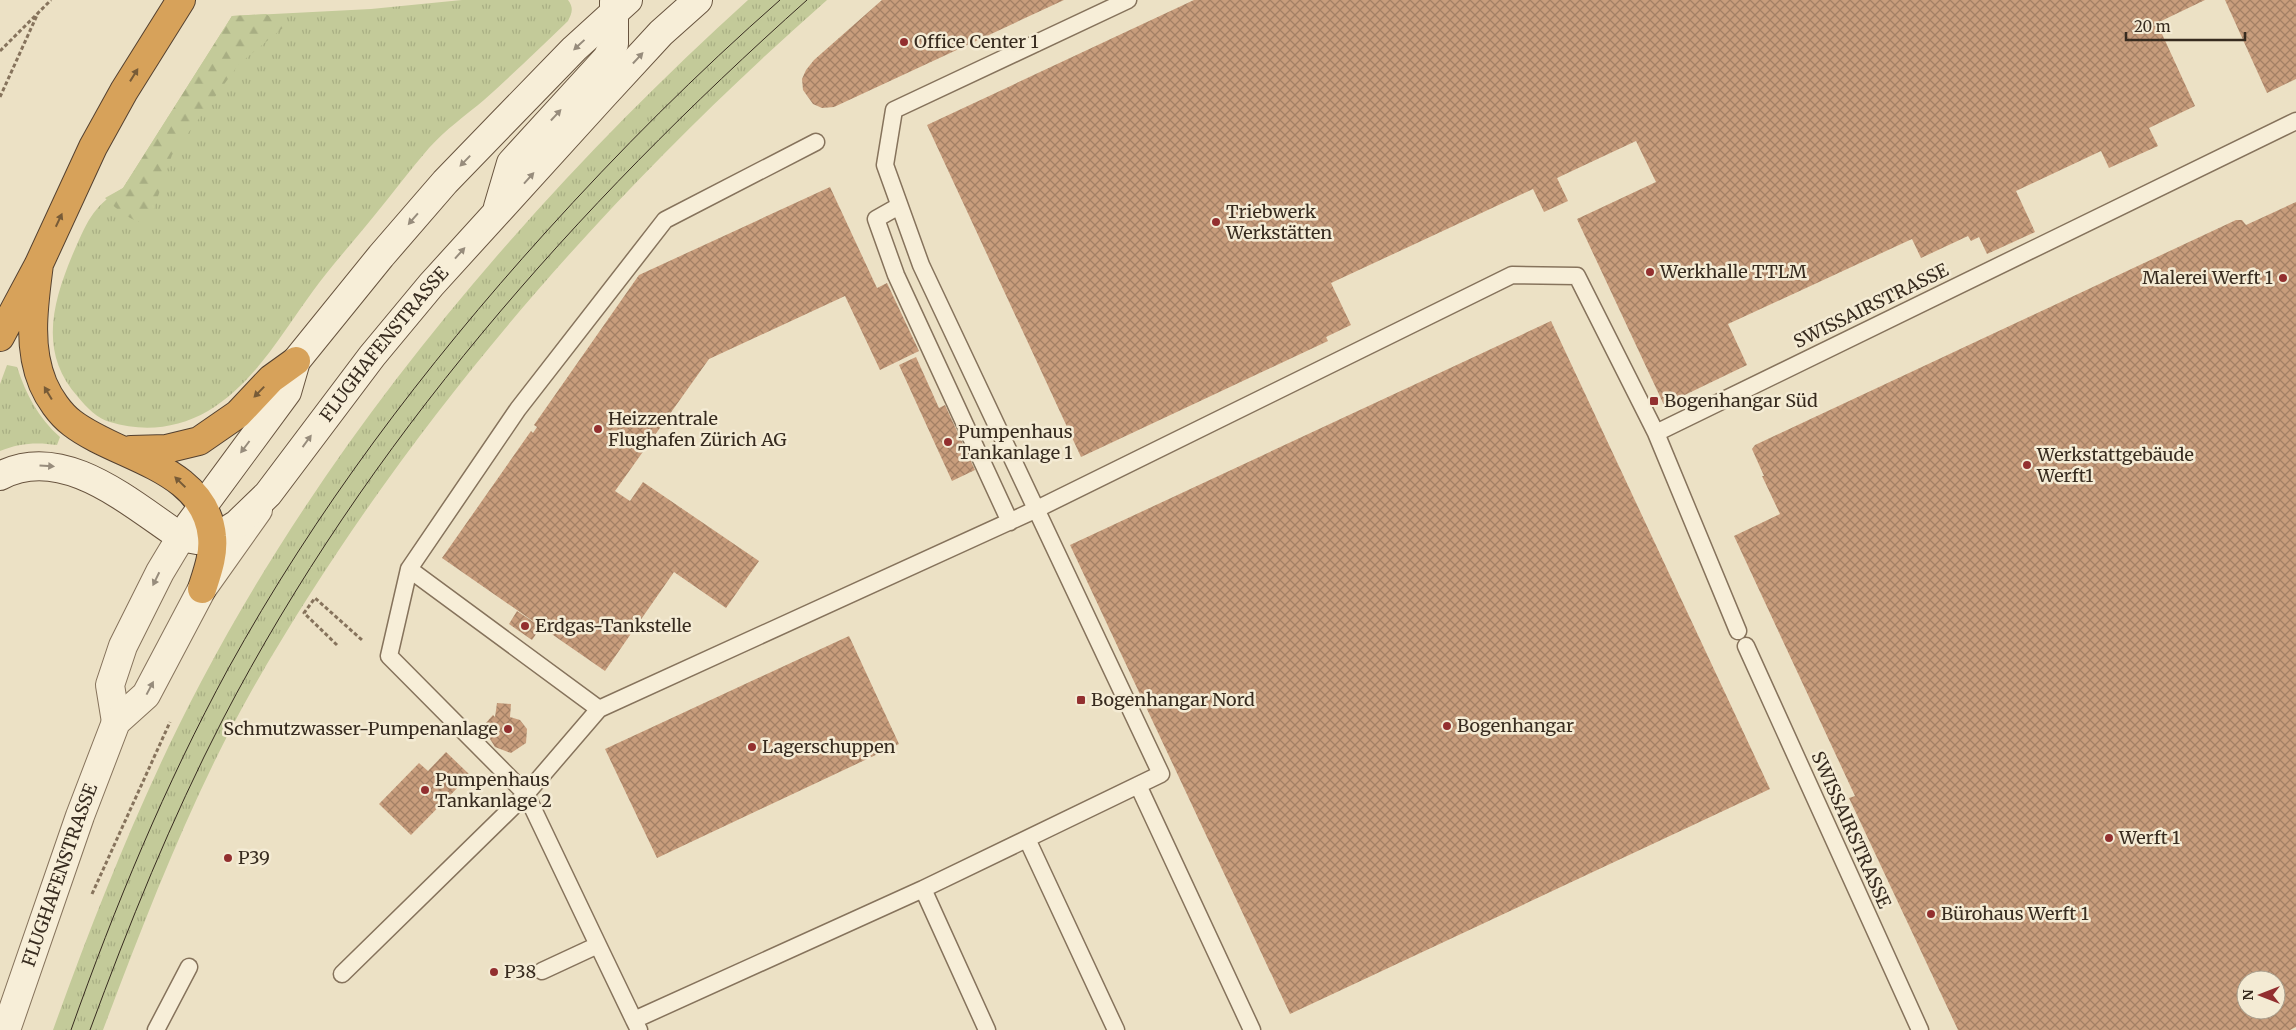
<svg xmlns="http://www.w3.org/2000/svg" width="2296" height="1030" font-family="Merriweather,serif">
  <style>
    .grass { fill: url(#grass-tufts) }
    .forest { fill: url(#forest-firs) }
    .building { fill: url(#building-cross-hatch); fill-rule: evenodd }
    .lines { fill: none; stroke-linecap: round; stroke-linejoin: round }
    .service-casing { stroke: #86735c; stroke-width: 19 }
    .minor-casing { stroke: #86735c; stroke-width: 30 }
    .secondary-casing { stroke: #68543f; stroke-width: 30 }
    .motorway-casing { stroke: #544130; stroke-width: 30 }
    .path { stroke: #86735c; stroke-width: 3; stroke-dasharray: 4 2.5; stroke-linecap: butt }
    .service { stroke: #f7eed8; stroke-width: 16 }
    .minor { stroke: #f7eed8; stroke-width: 28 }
    .secondary { stroke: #f7eed8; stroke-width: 28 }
    .motorway { stroke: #d7a25a; stroke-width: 28 }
    .tram { stroke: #372b1f; stroke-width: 1 }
    .oneway { fill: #978c7c }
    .oneway2 { fill: #775b37 }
    .poi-dot { fill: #922f2f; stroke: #f4ebd4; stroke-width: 2 }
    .labels { text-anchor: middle; stroke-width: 5; stroke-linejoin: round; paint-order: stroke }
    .poi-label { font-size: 18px; fill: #372b1f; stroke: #f4ebd4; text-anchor: start }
    .street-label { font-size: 18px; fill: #372b1f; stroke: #f4ebd4 }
  </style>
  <defs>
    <pattern id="grass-tufts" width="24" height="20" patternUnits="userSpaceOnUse" patternTransform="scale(1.25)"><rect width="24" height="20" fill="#c3ca99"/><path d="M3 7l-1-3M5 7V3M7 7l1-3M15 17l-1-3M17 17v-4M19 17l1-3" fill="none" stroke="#a8ae83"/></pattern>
    <pattern id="forest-firs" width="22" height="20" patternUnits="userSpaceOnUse" patternTransform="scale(1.25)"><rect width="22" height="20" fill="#c3ca99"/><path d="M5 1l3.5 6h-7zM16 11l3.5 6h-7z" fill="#a8ae83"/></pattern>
    <pattern id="building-cross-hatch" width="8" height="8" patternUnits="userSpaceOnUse" patternTransform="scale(1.25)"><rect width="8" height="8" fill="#c89d7c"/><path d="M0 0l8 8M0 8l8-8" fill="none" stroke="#a38065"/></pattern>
  </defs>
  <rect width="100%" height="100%" fill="#ece1c5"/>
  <path class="grass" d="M462,0H568C574,8 572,13 568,21C540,48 513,74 484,100C466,115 445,130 429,148C410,170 392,194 374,216C354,241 332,265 313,291C282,333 254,384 208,411C177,429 143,432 110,422C98,419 86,407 78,397C39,354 52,304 72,256C86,224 92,206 123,188L232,16L371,9Z
    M748,0H827C602,198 402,428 252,690C192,796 146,916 103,1030H53C96,911 142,794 201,682C335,427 535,193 748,0Z
    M7,365L17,367C26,394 38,418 60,437L57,445C37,442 19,443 0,451V384Z"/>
  <path class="forest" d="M266,14L284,27L239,64L172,155L149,223C130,222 119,211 105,198L123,188L232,16Z"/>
  <path class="building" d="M882,0H1064L834,107L822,108L813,104L803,90L802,79L806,70L814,60Z
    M1194,0H2205L2157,23L2195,106L2149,128L2158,146L2109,168L2101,151L2016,191L2035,232L1987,254L1979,237L1971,241L1968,236L1921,258L1912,239L1728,324L1747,365L1664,405L1577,219L1656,182L1636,141L1557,178L1568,201L1544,212L1533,189L1331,283L1351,325L1326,337L1328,341L1081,457L927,125Z
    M2225,0H2296V79L2267,93Z
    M830,187L877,288L887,283L919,351L880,370L845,296L709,359L615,491L630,501L643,482L759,561L726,608L674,572L605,671L442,558L531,431L533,433L537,427L534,425L639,275Z
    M2296,202V1027L2290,1030H1958L1849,798L1855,796L1734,536L1780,514L1762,476H1764L1752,449L1755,445L2236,220H2242L2246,225ZM2246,980H2276V1010H2246Z
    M1551,321L1770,789L1290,1014L1070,545Z
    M916,357L939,408L945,405L975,470L952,481L899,365Z
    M517,611L541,627L532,640L509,624Z
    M849,636L899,744L657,858L605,749Z
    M497,703L511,704L510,717L520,720L527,729L526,743L511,753L495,747L490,739L491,731L485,724L493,715L495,717Z
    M446,752L470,775L411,835L379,804L419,763L428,771Z"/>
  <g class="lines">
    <g class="service-casing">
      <path id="service" d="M899,206L876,219L896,275L1010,522
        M1738,631L1656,433L2296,121
        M1746,646L1920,1030
        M599,709L409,569L518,409L665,220L816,142
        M1138,785L1252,1030
        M1027,839L1116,1030
        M923,889L987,1030
        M598,945L634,1020
        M542,971L598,945L526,794L599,709L1037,509L1512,275L1577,276L1656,433
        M342,974L526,794L389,656L409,569
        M156,1030L189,967
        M639,1030L634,1020L923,889L1161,774L921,265L885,165L894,110L1128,0"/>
    </g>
    <g class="minor-casing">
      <g id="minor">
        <path d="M116,722L110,685L123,646L160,572L181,537"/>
        <path id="s1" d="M6,1030L80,816L116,722L146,695L202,589L258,510"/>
      </g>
    </g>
    <g class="secondary-casing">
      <g id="secondary">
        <path d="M498,207L511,163L607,58L614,44V2"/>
        <path id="s2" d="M0,476C63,442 131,504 181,537L197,540L213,539L237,524L268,494L372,356L431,285L602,97L661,33L698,0"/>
        <path d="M189,525L287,392L296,361L381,256L445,182L505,120L574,49L628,0"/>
      </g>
    </g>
    <g class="motorway-casing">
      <path id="motorway" d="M39,264C34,304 27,346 43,384C49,398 60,414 72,423C117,458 206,467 212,537C214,555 207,573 202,589
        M0,337L39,264L93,147L124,91L181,0
        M131,450L166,449L199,441L238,414L271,379L296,361"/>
    </g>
    <path class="path" d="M0,51L51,0
      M0,97L38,13
      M337,645L304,613L315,598L362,640
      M92,894L170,722"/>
    <use href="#service" class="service"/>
    <use href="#minor" class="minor"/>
    <use href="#secondary" class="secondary"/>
    <use href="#motorway" class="motorway"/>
    <path class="tram" d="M71,1030C115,906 165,785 228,669C315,511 424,367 545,233C619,151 697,73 780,0
      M90,1030C129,924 171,820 223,719C367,442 575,207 807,0"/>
  </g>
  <defs><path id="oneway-solid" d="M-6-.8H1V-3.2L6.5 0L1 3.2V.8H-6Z" transform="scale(1.25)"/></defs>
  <g class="oneway">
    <use href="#oneway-solid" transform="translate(579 45) rotate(137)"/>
    <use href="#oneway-solid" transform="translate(638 58) rotate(-47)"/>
    <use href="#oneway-solid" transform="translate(556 115) rotate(-47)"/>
    <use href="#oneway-solid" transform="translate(465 161) rotate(134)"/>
    <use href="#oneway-solid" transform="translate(529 178) rotate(-48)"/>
    <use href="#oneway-solid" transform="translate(413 219) rotate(131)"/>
    <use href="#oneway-solid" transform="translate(460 253) rotate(-48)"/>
    <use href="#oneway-solid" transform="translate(307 441) rotate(-54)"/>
    <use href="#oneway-solid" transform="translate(245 447) rotate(127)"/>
    <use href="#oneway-solid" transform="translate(47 466) rotate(4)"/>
    <use href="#oneway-solid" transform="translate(156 579) rotate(116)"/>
    <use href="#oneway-solid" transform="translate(150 688) rotate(-62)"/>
  </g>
  <g class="oneway2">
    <use href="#oneway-solid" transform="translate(134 75) rotate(-58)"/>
    <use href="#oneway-solid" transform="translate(59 220) rotate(-65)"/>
    <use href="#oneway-solid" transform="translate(259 392) rotate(134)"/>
    <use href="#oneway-solid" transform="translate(48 393) rotate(-121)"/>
    <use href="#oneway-solid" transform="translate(180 482) rotate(-136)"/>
  </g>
  <g class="poi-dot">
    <circle cx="904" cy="42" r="5"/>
    <circle cx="1216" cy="222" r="5"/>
    <circle cx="1650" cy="272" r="5"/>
    <circle cx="2283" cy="278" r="5"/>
    <rect x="1649" y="396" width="10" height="10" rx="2.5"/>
    <circle cx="598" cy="429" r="5"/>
    <circle cx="948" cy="442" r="5"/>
    <circle cx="2027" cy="465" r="5"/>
    <circle cx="525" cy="626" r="5"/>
    <rect x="1076" y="695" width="10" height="10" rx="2.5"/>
    <circle cx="1447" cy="726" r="5"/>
    <circle cx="508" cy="729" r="5"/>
    <circle cx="752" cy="747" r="5"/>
    <circle cx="425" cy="790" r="5"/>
    <circle cx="2109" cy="838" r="5"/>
    <circle cx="228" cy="858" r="5"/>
    <circle cx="1931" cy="914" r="5"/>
    <circle cx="494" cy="972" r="5"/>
  </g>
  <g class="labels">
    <g class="poi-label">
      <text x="914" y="48">Office Center 1</text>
      <text x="1226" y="218">Triebwerk<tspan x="1226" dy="21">Werkstätten</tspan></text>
      <text x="1660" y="278">Werkhalle TTLM</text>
      <text x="2273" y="284" text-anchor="end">Malerei Werft 1</text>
      <text x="1664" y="407">Bogenhangar Süd</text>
      <text x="608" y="425">Heizzentrale<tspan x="608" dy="21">Flughafen Zürich AG</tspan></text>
      <text x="958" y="438">Pumpenhaus<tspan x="958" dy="21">Tankanlage 1</tspan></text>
      <text x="2037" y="461">Werkstattgebäude<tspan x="2037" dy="21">Werft1</tspan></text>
      <text x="535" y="632">Erdgas-Tankstelle</text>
      <text x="1091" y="706">Bogenhangar Nord</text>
      <text x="1457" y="732">Bogenhangar</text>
      <text x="498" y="735" text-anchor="end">Schmutzwasser-Pumpenanlage</text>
      <text x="762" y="753">Lagerschuppen</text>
      <text x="435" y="786">Pumpenhaus<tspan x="435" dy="21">Tankanlage 2</tspan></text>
      <text x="2119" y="844">Werft 1</text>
      <text x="238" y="864">P39</text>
      <text x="1941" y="920">Bürohaus Werft 1</text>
      <text x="504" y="978">P38</text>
    </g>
    <g class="street-label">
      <text transform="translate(1871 306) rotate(-26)" y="6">SWISSAIRSTRASSE</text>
      <text dy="6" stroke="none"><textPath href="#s2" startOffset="495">FLUGHAFENSTRASSE</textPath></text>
      <text transform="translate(1851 830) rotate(66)" y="6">SWISSAIRSTRASSE</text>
      <text dy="6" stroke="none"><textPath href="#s1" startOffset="164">FLUGHAFENSTRASSE</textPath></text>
    </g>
  </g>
  <g transform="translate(2261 995) rotate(270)"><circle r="24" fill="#f4ebd4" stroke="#a89e8c"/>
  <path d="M0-4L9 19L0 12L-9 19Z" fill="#922f2f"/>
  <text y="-8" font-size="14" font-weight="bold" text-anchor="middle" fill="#372b1f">N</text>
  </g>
  <path d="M2126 32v8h119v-8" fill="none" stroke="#372b1f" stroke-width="2.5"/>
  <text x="2134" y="32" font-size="15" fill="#372b1f" stroke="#f4ebd4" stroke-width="4" paint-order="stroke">20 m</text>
</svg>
